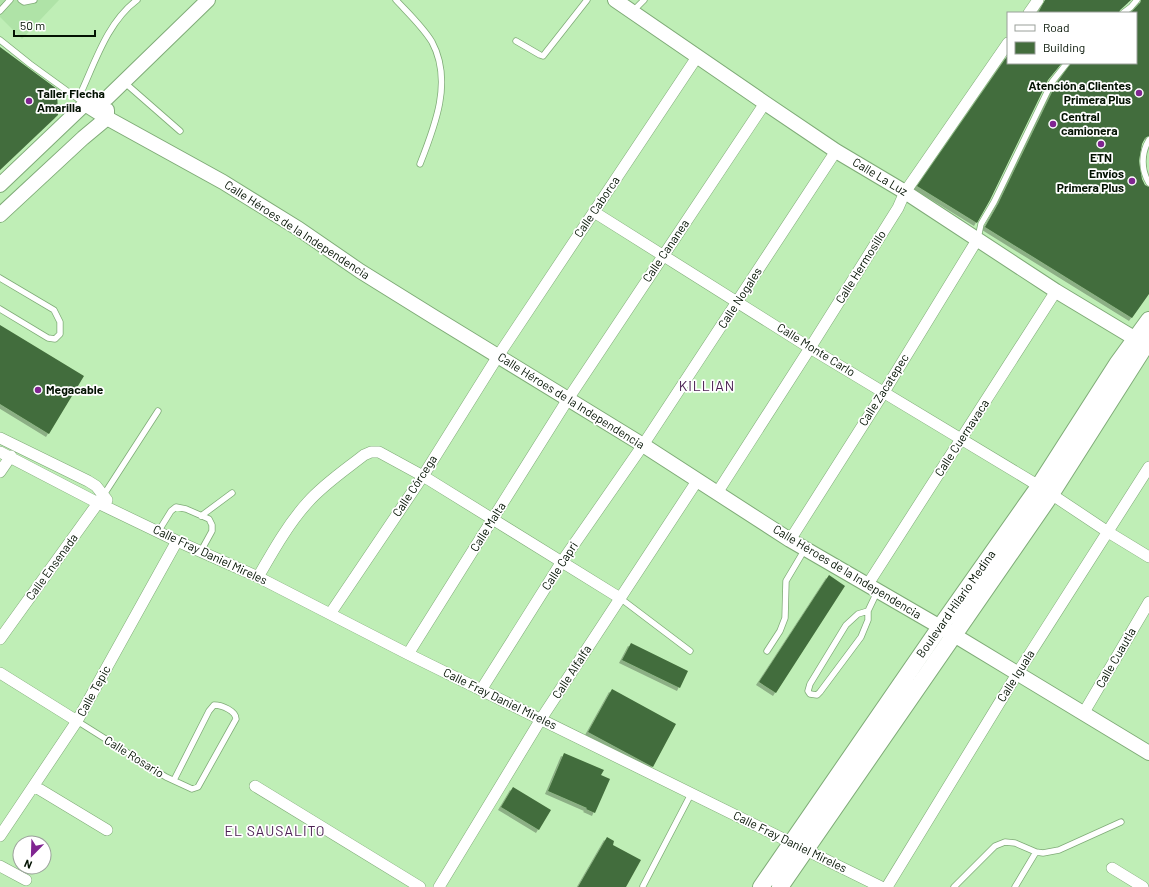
<svg xmlns="http://www.w3.org/2000/svg" width="1149" height="887" font-family="Barlow,sans-serif">
  <style>
    .built { fill: #afe3a7 }
    .building { fill: #436d3c; filter: url(#shadow) }
    .lines { fill: none; stroke-linecap: round; stroke-linejoin: round }
    .service-casing { stroke: #7fab77; stroke-width: 7 }
    .minor-casing { stroke: #7fab77; stroke-width: 12 }
    .tertiary-casing { stroke: #7fab77; stroke-width: 16 }
    .secondary-casing { stroke: #7fab77; stroke-width: 18 }
    .service { stroke: #fff; stroke-width: 5.5 }
    .minor { stroke: #fff; stroke-width: 11 }
    .tertiary { stroke: #fff; stroke-width: 14 }
    .secondary { stroke: #fff; stroke-width: 16 }
    .poi-dot { fill: #802591; stroke: #fff; stroke-width: 1.5 }
    .labels { text-anchor: middle; stroke-width: 3.5; stroke-linejoin: round; paint-order: stroke }
    .poi-label { font-size: 12px; font-weight: bold; fill: #031202; stroke: #fff; text-anchor: start }
    .street-label { font-size: 12px; fill: #031202; stroke: #fff }
    .quarter-label { font-size: 14px; letter-spacing: 1px; fill: #4b2053; stroke: #fff }
  </style>
  <defs>
    <filter id="shadow"><feDropShadow dx="-3" dy="3" stdDeviation="0" flood-color="#0004"/></filter>
  </defs>
  <rect width="100%" height="100%" fill="#bfeeb6"/>
  <path class="built" d="M0,0H59L22,39L0,17Z"/>
  <path class="building" d="M1045,0H1131L1120,10L1119,13H1038Z
    M1141,0H1149V136L1145,138L1142,144L1139,161L1142,179L1145,185L1149,187V294L1132,318L985,227L998,204L1056,84L1071,63H1136V13H1130L1140,3Z
    M0,47L57,89L58,115L0,170Z
    M1008,55V63H1062L1048,80L990,200L977,223L917,186Z
    M0,325L84,376L49,434L0,404Z
    M829,575L845,586L776,693L759,682Z
    M631,643L688,671L680,688L622,660Z
    M612,689L676,724L653,767L588,732Z
    M564,753L604,770L601,775L610,779L595,813L586,809L587,808L548,791Z
    M513,787L551,810L539,830L501,807Z
    M607,837L614,841L613,845L641,860L626,887H578Z"/>
  <g class="lines">
    <g class="service-casing">
      <path id="service" d="M21,0L24,2L34,0
        M396,0C408,13 423,27 432,42C453,81 435,126 420,164
        M0,11L10,0
        M632,12L644,0
        M1123,13L1131,7L1137,0
        M0,40L30,64L81,101
        M516,41L540,55L543,56L587,0
        M124,82L180,131
        M78,99C94,66 106,23 137,0
        M1149,140C1141,153 1141,170 1149,183
        M978,238L981,224L994,202L1052,82L1067,63
        M0,278L54,310L60,322V334L55,339L48,338L0,309
        M103,496L158,411
        M201,516L232,493
        M158,532L171,511L176,507L186,509L209,519L212,525V531L201,551
        M620,598L690,651
        M868,611L858,614L846,625L810,684L808,691L810,694L817,695L820,692L861,637L868,620V611L877,592
        M767,651L780,631L785,618L786,581L805,549
        M77,721L166,777L192,789L198,787L236,719C236,711 222,705 214,705L209,711L174,780
        M643,886L691,794
        M954,887L995,846L1005,842L1015,843L1036,852L1043,853L1059,850L1121,822
        M1015,887L1036,852"/>
    </g>
    <g class="minor-casing">
      <path id="minor" d="M1029,13L1038,0
        M594,212L810,348L1039,486
        M0,438L88,481L96,486L107,500
        M0,452L98,503L177,541L258,577L408,654L881,887
        M0,472L11,456
        M717,493L810,348L898,208L905,192L1008,43
        M1051,494L1108,532L1149,557
        M790,540L884,392L977,240
        M258,577C273,551 288,524 308,502C324,484 345,470 364,455L371,452H379L423,476L620,598
        M868,584L1056,291
        M330,614L423,476L498,356L697,57
        M0,639L103,496
        M408,654L568,399L765,103
        M0,673L77,721
        M481,690L561,563L643,445L836,151
        M1083,714L1149,602
        M34,786L107,830
        M255,786L420,887
        M0,836L77,721L177,541
        M0,866L26,880
        M1112,868L1143,887
        M439,887L541,719L697,481
        M887,887L1017,674L1149,467"/>
    </g>
    <g class="tertiary-casing">
      <path id="tertiary" d="M615,0L765,103L836,151L905,192L1056,291L1144,344
        M85,104L107,118L223,182L299,229L360,271L434,317L643,445L790,540L954,635L1149,753
        M0,185L85,104L107,98L208,0
        M0,215L83,138L107,118V110"/>
    </g>
    <g class="secondary-casing">
      <path id="secondary" d="M761,887L940,627L1035,492L1117,364L1149,320
        M780,887L1048,499L1149,340"/>
    </g>
    <use href="#service" class="service"/>
    <use href="#minor" class="minor"/>
    <use href="#tertiary" class="tertiary"/>
    <use href="#secondary" class="secondary"/>
  </g>
  <g class="poi-dot">
    <circle cx="1139" cy="93" r="4"/>
    <circle cx="29" cy="101" r="4"/>
    <circle cx="1053" cy="124" r="4"/>
    <circle cx="1101" cy="144" r="4"/>
    <circle cx="1132" cy="181" r="4"/>
    <circle cx="38" cy="390" r="4"/>
  </g>
  <g class="labels">
    <g class="poi-label">
      <text x="1131" y="90" text-anchor="end">Atención a Clientes<tspan x="1131" dy="14">Primera Plus</tspan></text>
      <text x="37" y="98">Taller Flecha<tspan x="37" dy="14">Amarilla</tspan></text>
      <text x="1061" y="121">Central<tspan x="1061" dy="14">camionera</tspan></text>
      <text x="1101" y="162" text-anchor="middle">ETN</text>
      <text x="1124" y="178" text-anchor="end">Envíos<tspan x="1124" dy="14">Primera Plus</tspan></text>
      <text x="46" y="394">Megacable</text>
    </g>
    <g class="street-label">
      <text transform="translate(880 177) rotate(31)" y="4">Calle La Luz</text>
      <text transform="translate(597 207) rotate(-56)" y="4">Calle Caborca</text>
      <text transform="translate(297 230) rotate(33)" y="4">Calle Héroes de la Independencia</text>
      <text transform="translate(666 251) rotate(-56)" y="4">Calle Cananea</text>
      <text transform="translate(861 267) rotate(-58)" y="4">Calle Hermosillo</text>
      <text transform="translate(740 298) rotate(-57)" y="4">Calle Nogales</text>
      <text transform="translate(816 350) rotate(32)" y="4">Calle Monte Carlo</text>
      <text transform="translate(884 390) rotate(-58)" y="4">Calle Zacatepec</text>
      <text transform="translate(571 401) rotate(32)" y="4">Calle Héroes de la Independencia</text>
      <text transform="translate(962 438) rotate(-57)" y="4">Calle Cuernavaca</text>
      <text transform="translate(415 486) rotate(-57)" y="4">Calle Córcega</text>
      <text transform="translate(488 527) rotate(-58)" y="4">Calle Malta</text>
      <text transform="translate(210 555) rotate(25)" y="4">Calle Fray Daniel Mireles</text>
      <text transform="translate(560 566) rotate(-57)" y="4">Calle Capri</text>
      <text transform="translate(52 567) rotate(-54)" y="4">Calle Ensenada</text>
      <text transform="translate(847 572) rotate(31)" y="4">Calle Héroes de la Independencia</text>
      <text transform="translate(956 604) rotate(-55)" y="4">Boulevard Hilario Medina</text>
      <text transform="translate(1116 658) rotate(-60)" y="4">Calle Cuautla</text>
      <text transform="translate(572 672) rotate(-57)" y="4">Calle Alfalfa</text>
      <text transform="translate(1016 676) rotate(-58)" y="4">Calle Iguala</text>
      <text transform="translate(94 691) rotate(-61)" y="4">Calle Tepic</text>
      <text transform="translate(500 699) rotate(26)" y="4">Calle Fray Daniel Mireles</text>
      <text transform="translate(134 757) rotate(32)" y="4">Calle Rosario</text>
      <text transform="translate(790 842) rotate(26)" y="4">Calle Fray Daniel Mireles</text>
    </g>
    <g class="quarter-label">
      <text x="707" y="391">KILLIAN</text>
      <text x="275" y="836">EL SAUSALITO</text>
    </g>
  </g>
  <rect x="1007" y="12" width="130" height="52" fill="#ffffff" stroke="#9aa09a"/>
  <rect x="1015" y="25" width="20" height="6" fill="#ffffff" stroke="#9aa09a"/>
  <text x="1043" y="32" font-size="12" fill="#031202">Road</text>
  <rect x="1015" y="42" width="20" height="12" fill="#436d3c" stroke="#9aa09a"/>
  <text x="1043" y="52" font-size="12" fill="#031202">Building</text>
  <g transform="translate(32 855) rotate(203)"><circle r="19" fill="#ffffff" stroke="#9aa09a"/>
  <path d="M0-3L7 15L0 10L-7 15Z" fill="#802591"/>
  <text y="-6" font-size="11" font-weight="bold" text-anchor="middle" fill="#031202">N</text>
  </g>
  <path d="M14 30v6h81v-6" fill="none" stroke="#031202" stroke-width="2"/>
  <text x="20" y="30" font-size="12" fill="#031202" stroke="#ffffff" stroke-width="3" paint-order="stroke">50 m</text>
</svg>
